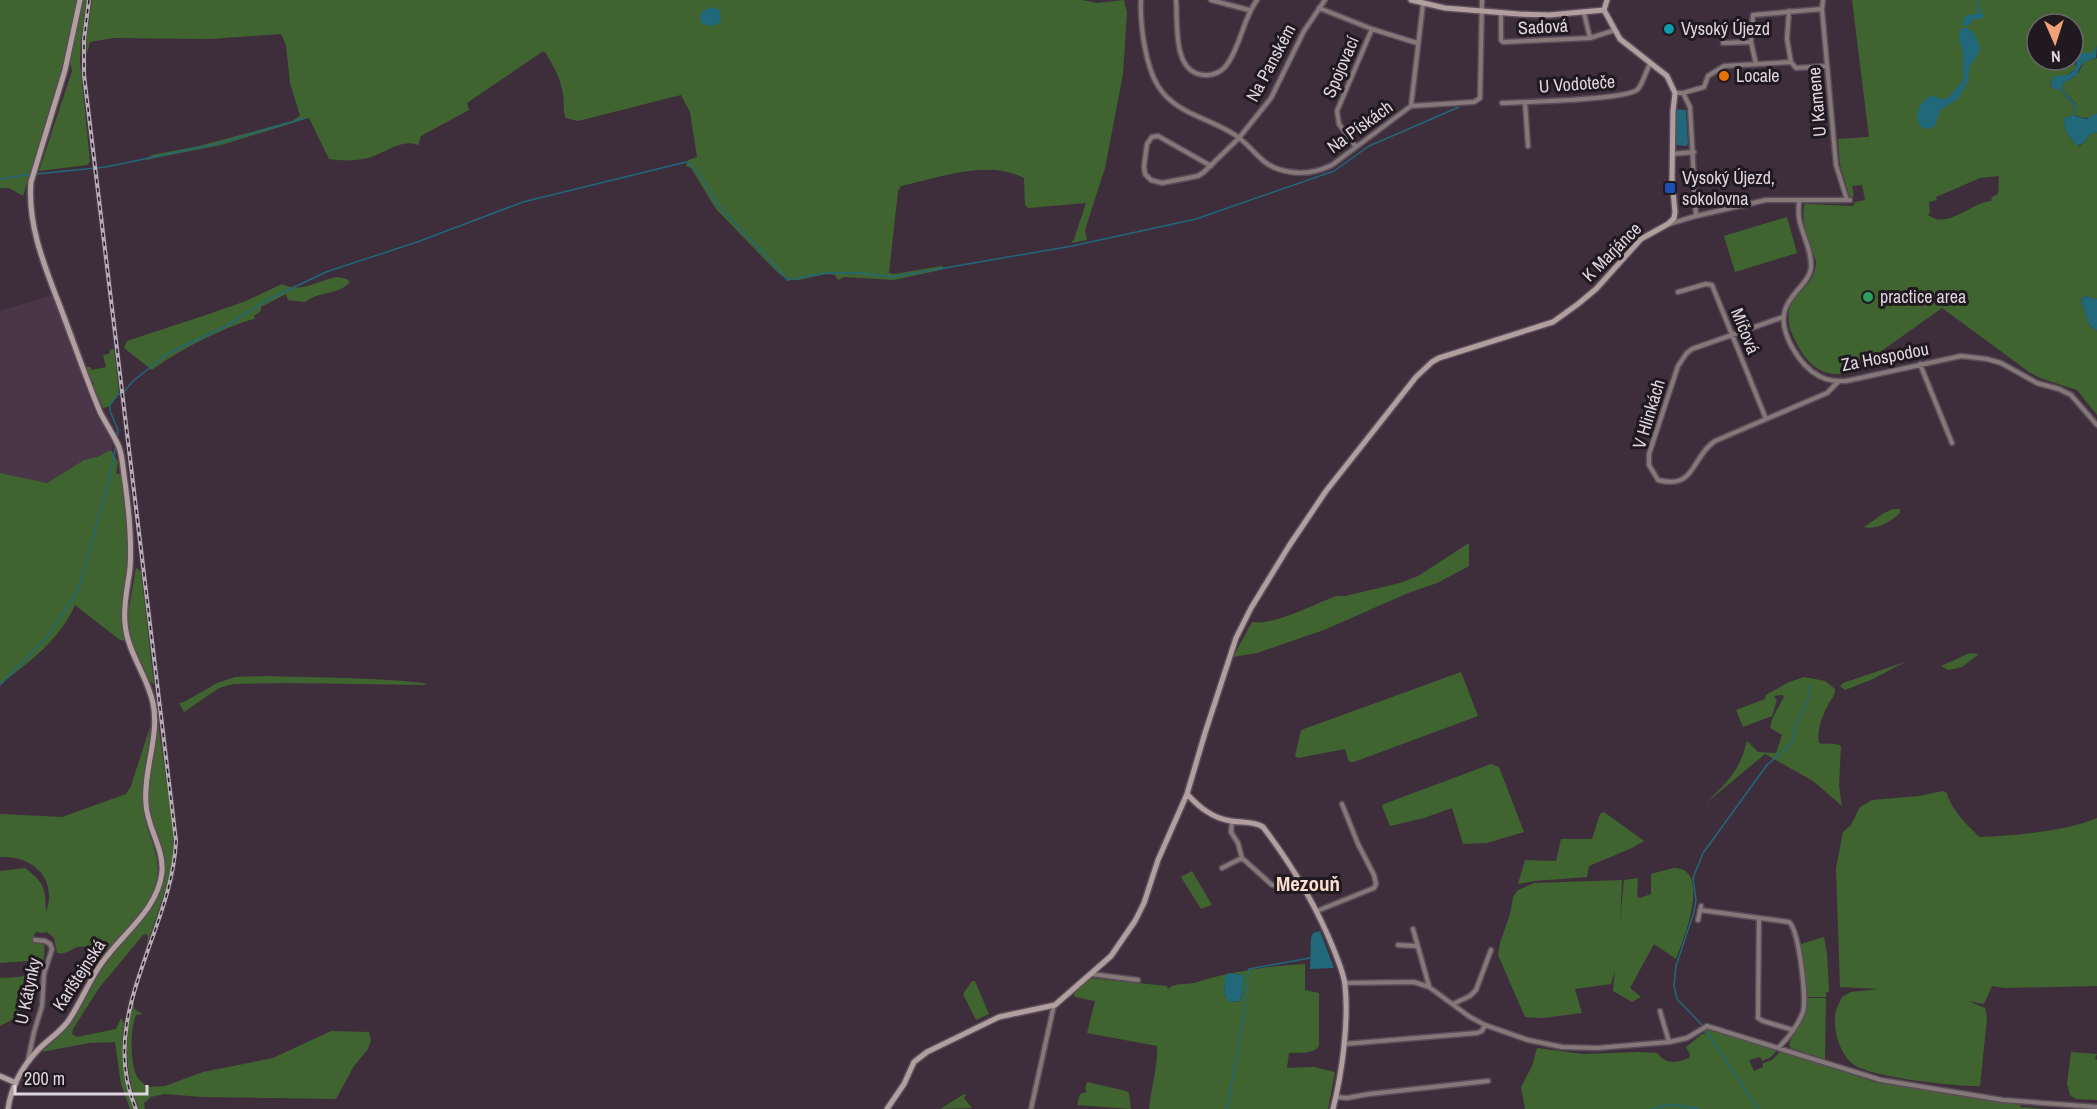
<svg xmlns="http://www.w3.org/2000/svg" width="2097" height="1109" font-family="'Archivo Narrow',sans-serif">
  <style>
    .built { fill: #4a3549 }
    .green { fill: #40642f; fill-rule: evenodd }
    .water { fill: #21687b }
    .lines { fill: none; stroke-linecap: round; stroke-linejoin: round }
    .stream { stroke: #21687b; stroke-width: 1.5 }
    .street-casing { stroke: #5b4c59; stroke-width: 7 }
    .secondary-casing { stroke: #5b4c59; stroke-width: 8 }
    .street { stroke: #847878; stroke-width: 4 }
    .secondary { stroke: #b19e9e; stroke-width: 5 }
    .rail-casing { stroke: #b7acb6; stroke-width: 4 }
    .rail { stroke: #20191f; stroke-width: 1.5; stroke-dasharray: 4.5; stroke-linecap: butt }
    .culture-dot { fill: #0f9aa8; stroke: #20191f; stroke-width: 2 }
    .food-dot { fill: #e8710a; stroke: #20191f; stroke-width: 2 }
    .transit-dot { fill: #1a4fb4; stroke: #20191f; stroke-width: 2 }
    .leisure-dot { fill: #2e9e5b; stroke: #20191f; stroke-width: 2 }
    .labels { text-anchor: middle; stroke-width: 6; stroke-linejoin: round; paint-order: stroke }
    .street-label { font-size: 18px; fill: #dfd5de; stroke: #20191f }
    .poi-label { font-size: 18px; fill: #dfd5de; stroke: #20191f; text-anchor: start }
    .quarter-label { font-size: 21px; font-weight: bold; fill: #fbddcd; stroke: #20191f }
  </style>
  <rect width="100%" height="100%" fill="#3e2e3c"/>
  <path class="built" d="M87,0H92L86,39L87,75L179,841L174,880L134,999L129,1023L127,1066L132,1090L139,1109H134L124,1079L121,1051L122,1032L129,997L169,879L173,841L81,75V39Z
    M52,295L94,411L113,443L111,450L97,457L84,460L47,483L0,473V311Z"/>
  <path class="green" d="M0,0H77L62,69L23,196L9,188H0Z
    M83,0H87L81,39L80,62L90,162L87,165L39,171L72,71L70,61Z
    M92,0H1082L1097,3L1124,0L1127,12L1123,74L1105,168L1085,230L1087,240L1071,243L1074,239L1086,203L1028,208L1025,205L1024,178C989,159 938,178 901,186L898,191L889,273L894,274L942,266L945,269L894,280L844,277L838,280L835,275L830,274C806,275 795,289 775,270L716,209L691,168L686,166L688,160L697,157L690,112L681,95L578,121L566,118C562,110 565,102 563,94C561,79 553,65 545,52H542L467,103L469,110L421,136L418,145C402,138 383,154 368,158C356,161 342,161 329,159L309,118L221,145L145,160L152,155L199,146L292,121L300,116L290,83L286,45L281,34L211,39L113,38L90,42L87,54L86,39Z
    M1852,0H2097V46L2092,53H2079L2075,63L2076,69L2063,77H2053L2051,84L2052,88L2060,90L2075,107L2074,115L2064,118C2065,131 2069,140 2079,146L2085,142L2089,135L2097,132V299L2084,296L2081,300L2089,325L2097,331V415L2077,390L2040,378L2029,372L1942,308L1852,372C1825,380 1808,366 1796,342C1791,333 1787,322 1789,311C1794,290 1815,287 1816,262C1811,245 1799,222 1805,204L1853,206L1855,202L1865,200L1862,185L1852,186L1854,196L1850,198L1840,165L1838,139L1869,137ZM2037,24H2073V60H2037ZM1999,176L1998,194L1992,197L1991,201C1970,203 1948,230 1928,215L1930,212L1929,202L1937,200L1936,197L1980,178Z
    M2097,58V113C2089,119 2084,119 2075,115L2076,104L2062,90L2063,83L2076,76L2085,61Z
    M1787,217L1797,253L1735,272L1724,236Z
    M338,277L347,279L350,282C339,295 319,291 305,302L288,300L286,294L261,307V311L254,316L255,319C246,320 237,325 228,328C201,340 176,352 152,370L124,348L127,341L209,314L246,301L282,284C301,294 318,280 338,277Z
    M114,349L119,392L110,406L103,408L93,386L94,383L92,381L86,367H90L92,370L106,367L103,355L109,354L110,350Z
    M111,450L118,462L116,473L121,475L130,546L121,619L125,641L120,640L75,605C61,638 28,664 0,684V473L47,483L84,460L97,457Z
    M1893,509H1900V513C1890,522 1878,530 1864,527L1884,513Z
    M1469,543V566L1437,583L1408,593L1324,630L1257,653L1233,657L1252,622C1274,626 1314,604 1336,596H1345L1400,583L1418,576Z
    M136,568L141,572L154,685L149,680L132,644L130,632L128,614Z
    M1970,653L1979,654L1962,667L1948,670L1941,666Z
    M1905,662L1873,679L1845,690L1840,686L1843,683Z
    M1461,672L1478,716L1354,762H1349L1345,749L1298,758L1295,756L1301,730Z
    M267,676C319,678 372,677 423,683L427,685L287,683L233,684L219,688L184,712L179,703L184,702L217,683L235,677Z
    M1804,677L1825,681L1835,689C1835,696 1832,698 1829,703C1823,714 1816,731 1819,743C1827,745 1834,742 1841,746L1839,786L1842,806L1813,781L1765,754L1706,803C1729,780 1739,772 1747,741L1758,752L1776,753L1782,735L1770,728L1772,719L1784,697L1783,695L1774,696L1777,700L1772,716L1743,727L1736,710L1765,699L1766,695L1789,682Z
    M157,716L173,827V855L169,879L146,948L148,937L147,934L143,935L99,988L73,1029L72,1034L77,1037L116,1029L121,1018L124,1023C120,1053 123,1080 134,1109H130L121,1084L115,1042L89,1043L41,1052C74,1026 79,1000 102,968C123,937 159,913 164,873C168,849 150,827 149,803C147,774 155,744 157,716Z
    M150,727C149,752 140,779 143,805C145,839 168,858 152,894C142,919 112,943 96,966L92,949C74,941 71,956 57,953L54,938L47,932L43,933L36,932L34,935L35,942L44,945C46,957 40,969 40,981L36,982V987L24,993C21,1014 19,1017 0,1026V978C13,977 31,980 33,964L30,961L0,963V871L25,868C45,884 45,887 46,912C58,879 33,855 0,857V814L62,817L126,794L131,786Z
    M1491,764L1499,767L1524,832L1487,843L1463,844L1452,808L1424,818L1390,826L1382,806L1384,804Z
    M1943,791L1947,793C1951,810 1968,826 1980,837C2014,836 2067,831 2097,818V986L2004,988L1992,986L1984,1004L1968,1001L1985,1008L1987,1018L1980,1086C1958,1087 1868,1077 1853,1064C1841,1055 1834,1033 1835,1018C1835,1010 1839,1004 1842,997L1851,992L1879,989L1840,987L1836,868L1843,832L1851,825L1860,807L1872,800L1919,796Z
    M1604,812L1644,841L1632,848L1589,866L1587,877L1534,881L1518,884L1525,860L1556,861L1561,839H1592L1600,814Z
    M1673,868C1713,867 1683,941 1676,959L1654,944L1630,988L1641,997L1632,1002L1613,991L1615,971L1611,984L1575,989L1582,1013L1543,1018L1525,1017L1498,955L1500,943L1510,914L1513,897L1518,890L1534,883L1622,880L1620,922L1624,880L1638,878L1637,896L1640,898L1651,894V874Z
    M1192,871L1212,905L1201,909L1181,877Z
    M1824,937L1827,954L1829,992H1826V997H1807L1801,944Z
    M1305,964V990L1319,993V1046C1313,1055 1299,1052 1289,1053L1287,1068L1314,1067L1335,1072L1328,1109H1149C1151,1089 1158,1066 1157,1046L1087,1033L1095,1001L1075,997L1073,992L1090,978L1167,986L1168,989C1175,982 1186,985 1194,983C1228,972 1268,966 1305,964ZM1229,973L1243,975V991L1240,1001L1234,1002L1225,997C1223,987 1225,981 1229,973Z
    M972,981H975L989,1014L976,1020L963,994Z
    M1807,998H1826L1825,1059L1791,1048L1789,1045C1795,1026 1807,1024 1807,998Z
    M134,999V1009L143,1014L136,1015C130,1028 130,1064 137,1077C140,1081 144,1084 148,1087L165,1086L203,1072L273,1058L331,1031L369,1032L371,1040L368,1049L354,1066L336,1099L202,1097L164,1094L151,1097L144,1103L145,1109H139C124,1073 124,1036 134,999Z
    M1710,1029L1777,1050L1771,1057L1762,1061L1760,1057L1749,1060L1754,1071L1763,1067V1063L1772,1060L1781,1051L1878,1083L2021,1105L2020,1107L2046,1109H1525L1521,1087L1532,1066L1537,1048L1583,1054L1639,1052L1657,1053C1667,1065 1676,1063 1689,1058L1690,1054L1686,1047L1702,1034H1705L1704,1031Z
    M2071,1052L2097,1054L2095,1059L2097,1060V1100L2076,1099L2070,1095L2067,1084Z
    M1087,1082L1126,1091L1129,1093L1131,1109L1077,1105L1080,1094L1087,1092L1085,1089Z
    M964,1094L966,1095L964,1098L972,1108L940,1109Z"/>
  <path class="water" d="M713,7L720,11L721,21C715,27 709,27 701,23L700,14L705,10Z
    M1977,13L1984,14L1982,19H1973L1968,26L1962,25L1965,16Z
    M1966,27L1975,34L1980,49L1976,58L1970,65L1968,81L1958,99L1940,110L1935,126C1913,139 1911,102 1932,96L1943,99L1948,98L1964,79C1962,70 1964,63 1963,54C1962,44 1956,40 1961,29Z
    M2097,46L2096,58C2085,61 2081,63 2077,75L2063,83L2062,90L2077,106L2075,116L2086,119L2097,113V132L2089,135L2085,142L2077,146C2069,136 2064,132 2064,118L2074,115L2075,107L2060,90L2052,88L2051,80L2055,76C2063,76 2074,75 2076,66C2077,62 2076,59 2077,55L2081,53H2092Z
    M1676,109L1686,110L1688,144L1686,146L1676,145Z
    M2084,296L2097,299V331L2089,325L2081,300Z
    M1320,931L1334,968L1310,969L1311,938L1313,933Z
    M1229,973L1243,975V991L1240,1001L1231,1002L1228,1001L1224,994L1225,976Z"/>
  <g class="lines">
    <path class="stream" d="M1979,0L1976,8L1981,11V13
      M36,174L106,167L216,144L305,118
      M0,179L32,174
      M117,439L118,430L110,411V405L118,394L123,393L133,381L167,354L226,326L265,301L326,272L420,241L523,202L686,162C698,166 709,192 717,203C738,230 766,252 787,280L827,273H859L893,277L1072,246L1196,219L1334,171L1369,146L1459,107
      M0,685L47,637L79,588L110,476L116,444
      M1702,1025L1677,999L1674,986L1676,966L1694,912L1696,900L1693,878L1703,853L1767,765L1792,743L1796,723L1808,699L1809,686
      M1705,1029L1758,1109
      M1227,1109L1241,1033L1249,969L1310,958
      M1653,1109C1668,1102 1683,1106 1699,1109"/>
    <g class="street-casing">
      <path id="street" d="M1141,0C1140,24 1145,65 1158,86C1176,115 1212,118 1238,137C1253,148 1260,163 1278,169C1296,175 1314,174 1332,165L1411,106L1423,4
        M1176,0C1178,23 1172,73 1204,75C1214,76 1223,71 1228,63C1241,44 1243,19 1257,0
        M1211,0L1249,10
        M1823,0L1822,9L1836,165L1847,200
        M1319,8L1372,29L1417,43
        M1501,13V40L1503,42L1590,38L1615,30
        M1584,13L1590,38
        M1723,43L1751,42
        M1791,62L1796,68L1827,66
        M1756,64L1751,42L1753,15L1822,9
        M1675,93H1683L1690,107L1696,216
        M1683,93L1704,87L1708,76L1724,66L1791,62L1787,39L1789,11
        M1525,102L1528,146
        M1502,103C1522,102 1629,100 1638,89C1643,83 1646,71 1650,64
        M1411,106L1474,102L1480,98L1482,0
        M1356,147L1339,124L1337,111L1372,29
        M1672,154L1694,152
        M1211,166L1158,136L1152,137L1147,144L1144,166L1145,174L1151,180L1162,183L1198,176L1204,172L1239,138L1271,98L1304,31L1325,0
        M1799,200C1799,206 1798,212 1799,218C1802,235 1812,250 1811,268C1809,283 1790,293 1785,310C1778,332 1800,366 1819,376C1828,381 1836,381 1846,381L1961,356L1987,359L2001,363L2037,383L2059,389L2071,395L2097,425
        M1669,224L1696,216L1766,200H1850
        M1678,292L1706,284L1712,285L1766,419
        M1783,317L1692,349L1686,354L1678,366L1649,454V465L1658,480C1696,490 1691,457 1715,441L1827,393L1838,382
        M1920,364L1952,443
        M1232,822L1231,832L1238,843L1242,858L1272,885L1282,886L1302,885
        M1222,868L1242,858
        M1700,910L1789,922C1799,930 1807,999 1803,1012C1798,1025 1789,1037 1779,1047
        M1317,911L1374,888L1376,884L1374,875L1358,844L1342,804
        M1759,918L1758,1018L1763,1021L1793,1030
        M1698,920L1701,906
        M1413,929L1429,986
        M1398,945L1416,946
        M1091,974L1138,980
        M1345,983L1414,982L1429,987L1470,1017L1485,1025L1528,1040L1562,1047L1597,1048L1669,1042L1687,1038L1707,1026L1881,1080L2003,1100L2097,1107
        M1453,1004L1470,996L1476,990L1491,950
        M1660,1011L1669,1042
        M1344,1044L1477,1033L1482,1031L1485,1025
        M28,1060L34,1032L42,1006L44,974L52,949L50,944L45,941L35,940
        M1336,1097L1347,1098L1369,1094L1488,1081
        M1031,1109L1054,1005"/>
    </g>
    <g class="secondary-casing">
      <path id="secondary" d="M1411,0L1445,8L1519,14L1549,15L1604,10
        M1604,10L1607,0
        M1187,794C1199,807 1212,818 1231,821C1242,823 1253,821 1263,827C1292,865 1316,905 1334,950C1338,961 1344,974 1345,985C1349,1022 1342,1073 1333,1109
        M0,1076L16,1083
        M8,1109C11,1088 22,1067 37,1051C47,1040 60,1033 69,1020C80,1003 88,984 99,967C119,936 158,911 162,872C164,848 147,827 146,804C143,770 160,736 153,703C147,675 127,652 125,623C123,604 128,586 130,568C132,539 129,511 125,482C123,471 123,458 119,447C114,435 106,424 100,412C87,381 76,349 64,317C48,274 27,229 31,182L65,70L80,0
        M887,1109L904,1084L914,1062L927,1052L999,1017L1055,1005L1111,956L1135,921L1144,903L1158,860L1187,794L1205,733L1236,638L1251,608L1289,546L1326,491L1416,377L1432,362L1439,358L1553,322L1578,304L1596,289L1641,239L1668,224L1674,218L1675,212L1672,180L1673,111L1675,93L1667,76L1620,39L1604,10"/>
    </g>
    <use href="#street" class="street"/>
    <use href="#secondary" class="secondary"/>
    <g class="rail-casing">
      <path id="rail" d="M89,0L84,39V75L176,841C172,932 96,1017 136,1109"/>
    </g>
    <use href="#rail" class="rail"/>
  </g>
  <circle class="culture-dot" cx="1669" cy="29" r="6"/>
  <circle class="food-dot" cx="1724" cy="76" r="6"/>
  <rect class="transit-dot" x="1664" y="182" width="12" height="12" rx="3"/>
  <circle class="leisure-dot" cx="1868" cy="297" r="6"/>
  <g class="labels">
    <g class="street-label">
      <text transform="translate(1543 27) rotate(-3)" y="6">Sadová</text>
      <text transform="translate(1271 63) rotate(-62)" y="6">Na Panském</text>
      <text transform="translate(1341 67) rotate(-67)" y="6">Spojovací</text>
      <text transform="translate(1577 84) rotate(-4)" y="6">U Vodoteče</text>
      <text transform="translate(1817 102) rotate(-95)" y="6">U Kamene</text>
      <text transform="translate(1360 127) rotate(-36)" y="6">Na Pískách</text>
      <text transform="translate(1612 252) rotate(-45)" y="6">K Marjánce</text>
      <text transform="translate(1745 331) rotate(68)" y="6">Míčová</text>
      <text transform="translate(1885 357) rotate(-11)" y="6">Za Hospodou</text>
      <text transform="translate(1649 414) rotate(-73)" y="6">V Hlinkách</text>
      <text transform="translate(79 975) rotate(-57)" y="6">Karlštejnská</text>
      <text transform="translate(28 991) rotate(-78)" y="6">U Kátynky</text>
    </g>
    <g class="poi-label">
      <text x="1681" y="35">Vysoký Újezd</text>
      <text x="1736" y="82">Locale</text>
      <text x="1682" y="184">Vysoký Újezd,<tspan x="1682" dy="21">sokolovna</tspan></text>
      <text x="1880" y="303">practice area</text>
    </g>
    <g class="quarter-label">
      <text x="1308" y="891">Mezouň</text>
    </g>
  </g>
  <g transform="translate(2055 42) rotate(177)"><circle r="28" fill="#20191f" stroke="#6c646b" stroke-width="1.5"/>
  <path d="M0-4.5L10 22L0 15L-10 22Z" fill="#f0a278"/>
  <text y="-9" font-size="16" font-weight="bold" text-anchor="middle" fill="#dfd5de">N</text>
  </g>
  <path d="M15 1085v9h132v-9" fill="none" stroke="#dfd5de" stroke-width="3"/>
  <text x="24" y="1085" font-size="18" fill="#dfd5de" stroke="#20191f" stroke-width="4.5" paint-order="stroke">200 m</text>
</svg>
